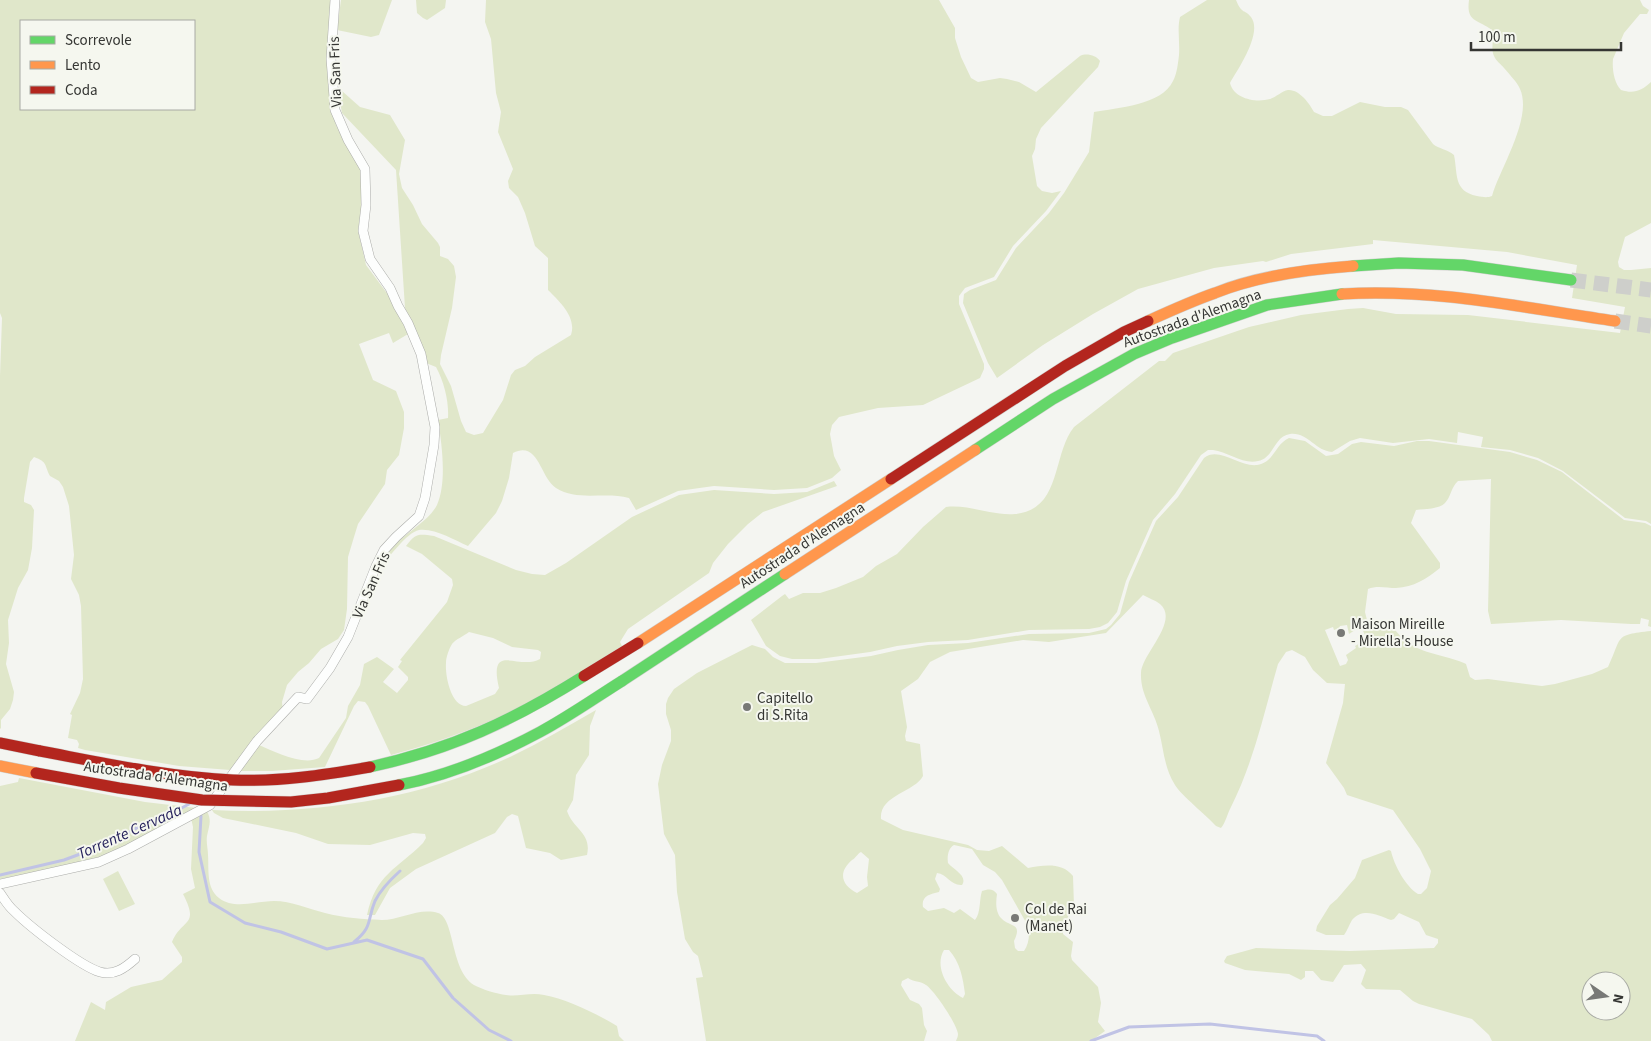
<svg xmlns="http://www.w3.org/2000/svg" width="1651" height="1041" font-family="'Source Sans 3',sans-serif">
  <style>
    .green { fill: #e0e7ca; fill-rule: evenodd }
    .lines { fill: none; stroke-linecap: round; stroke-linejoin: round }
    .stream { stroke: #c0c3e5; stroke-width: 3 }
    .highway-tunnel { stroke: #cecfcb; stroke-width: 15; stroke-dasharray: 15 8; stroke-linecap: butt }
    .street-casing { stroke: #acadaa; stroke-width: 10 }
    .fast-casing { stroke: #cfcfcd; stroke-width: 12 }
    .slow-casing { stroke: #cfcfcd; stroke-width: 12 }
    .jam-casing { stroke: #cfcfcd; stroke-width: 12 }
    .street { stroke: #fdfefd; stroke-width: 9 }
    .fast { stroke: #63d668; stroke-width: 11 }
    .slow { stroke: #ff974d; stroke-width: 11 }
    .jam { stroke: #b3261e; stroke-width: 11 }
    .fast-bridge-casing { stroke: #cfcfcd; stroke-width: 12; stroke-linecap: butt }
    .jam-bridge-casing { stroke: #cfcfcd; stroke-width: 12; stroke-linecap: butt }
    .fast-bridge { stroke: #63d668; stroke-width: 11 }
    .jam-bridge { stroke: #b3261e; stroke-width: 11 }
    .poi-dot { fill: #787976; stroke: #f5f7ef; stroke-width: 2 }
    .labels { text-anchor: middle; stroke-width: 4; stroke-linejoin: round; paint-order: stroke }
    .street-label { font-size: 15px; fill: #353633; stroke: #f5f7ef }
    .poi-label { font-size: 15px; fill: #353633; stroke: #f5f7ef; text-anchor: start }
    .water-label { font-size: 16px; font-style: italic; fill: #24205b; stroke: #f5f7ef }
  </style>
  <rect width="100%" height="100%" fill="#f4f5f1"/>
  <path class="green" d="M0,0H332L331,108L336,125L350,152L363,172L362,207L358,230L366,265L392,300L408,334L393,343L389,333L359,344L373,380L396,391L404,412V428L399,455L387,470L385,484L358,524L354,537L348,557L347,609L344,630L338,639L321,649L309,663L298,672L287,685L282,702L283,713L230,770L179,766L85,750L78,748L79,744L77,740L68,738L72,715L70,714L80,693L83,679L81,606L79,595L71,579L74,555L69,506L63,487L59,481L50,476C44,465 48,462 34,457L30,462L24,498V502L31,505L34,510L32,548L28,570L18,588L8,620L9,643L6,664L14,692L13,700L10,709L1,720V728L0,729V376L2,318L0,313ZM21,21H194V109H21Z
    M341,0H392L379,35L371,37L337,30Z
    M416,0H446L445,8L427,20L423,18L417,13Z
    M486,0H939L955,28V38L961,57L971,78L978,82L1000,78L1007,79L1019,82L1036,92L1080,56C1086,53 1096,55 1100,61L1098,67L1041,128L1036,139L1035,149L1032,156L1037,186L1042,191L1052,193L1061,191L1046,211L1013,246L994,277L965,288L959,296V304L984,364V369L980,378L923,405L878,408L839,417L832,425L830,434L834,456L841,470L832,478L807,488L774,490L714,486L678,491L636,510L629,498C605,491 578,502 556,488C540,478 539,440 513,453L509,478L502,501L496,513L468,546C454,540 435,528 419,530C407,532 387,560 379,569C386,549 400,540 416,527C424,521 433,513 437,505C447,482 442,445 438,420L448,418C449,401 444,382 436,367L426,363L418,335L405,308L396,170L342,113L338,91H342L360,107L390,115L405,140L399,174L402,188L413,205L422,224L438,243L440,247V256L448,259L454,266L456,277L452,308L441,355L440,364L451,386L461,421L466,432L474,435L483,433L503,400L511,375L515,370L525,366L535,357L571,335C577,317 559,301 548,290V258L535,246L525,213L518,197L509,188L508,181L513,169L498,132L501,112L496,93L491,39L485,22Z
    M1207,0H1236C1242,15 1245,9 1251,17C1263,33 1238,69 1230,83C1234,99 1256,103 1270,99C1276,97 1282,91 1288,90C1299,89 1310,104 1314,112L1323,116H1332L1360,102L1385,107H1401L1408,110L1433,144C1439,149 1447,149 1454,155C1458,174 1453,191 1477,196C1483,197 1487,198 1492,196C1500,168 1533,118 1520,89C1517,82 1509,74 1504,68C1501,64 1496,61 1494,56C1490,47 1495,39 1492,30C1477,19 1466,22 1469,0H1640L1643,6L1649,10L1647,14H1640L1624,33L1613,59C1612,69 1614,83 1621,90C1634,94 1641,91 1651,82V223L1625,237L1618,262L1619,267L1624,270H1631L1651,268V524L1646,521L1625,518L1563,471L1538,458L1510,450L1481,447L1483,437L1458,432L1457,443L1429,439L1393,443L1360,438L1350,441L1332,452C1315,451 1308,432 1290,434C1274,436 1274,458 1258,461C1244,465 1228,452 1213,450H1208L1201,455L1175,494L1153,520L1126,581L1117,612L1108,623L1100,627L1089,629L1029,630L968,640L928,642L897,646L870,652L819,659H792L780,656L766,646L751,620L782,596L785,594L789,599L803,593H820L836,588L863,577L876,566L897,554L923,527L946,507C969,504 992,516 1015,514C1062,510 1052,454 1074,427L1159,361H1165L1173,353L1249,327L1301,315L1348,309L1363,308L1396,314L1468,315L1620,333L1625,307L1572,298L1577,265L1507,252L1373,240V244L1291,254L1266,262L1263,261L1214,268L1138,289L1093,314L1043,345L997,378L988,363L963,303L964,294L970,290L996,280L1016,248L1049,213L1064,193L1089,152L1094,112C1117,108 1162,105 1173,81C1177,74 1178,63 1179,55C1180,42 1177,29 1180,17Z
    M1289,438L1305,441L1326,456L1338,454L1352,444L1361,442L1394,446L1417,441H1429L1510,452L1537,460L1562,472L1624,520L1645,523L1651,526V627L1648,626L1649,620L1641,618L1640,624H1631L1561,620L1491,624L1488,611L1491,479L1458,481C1451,487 1451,497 1445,503C1440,509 1424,509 1416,510L1411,523L1440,563V568C1426,579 1414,587 1396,588C1387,588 1377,585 1368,589L1365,612L1368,624L1361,626L1349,634L1347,625L1340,626L1339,628L1334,630L1333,627L1325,630L1340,666L1346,664L1348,660L1346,655L1356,648L1355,646L1367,639L1363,631C1374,625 1383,628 1395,630C1415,655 1437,652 1464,663L1466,664L1470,677L1475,680L1488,679L1542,686L1555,684L1592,674L1608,667C1623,636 1613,635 1651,631V1041H1492L1489,1035L1472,1019L1419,1004L1413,1001L1400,990L1366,989L1361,984L1366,970L1361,964L1344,965L1333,982L1321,980L1313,971H1305V977L1301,980L1289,974L1245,970L1225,963L1224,961L1227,956L1256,948L1350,951L1434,948L1438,943V939L1426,935L1419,922L1399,913L1394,919L1391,920C1378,915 1363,907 1352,920C1349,925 1347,931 1344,935H1326L1316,931L1317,926L1330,905L1337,899L1355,878L1362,860L1389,850L1391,851C1394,865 1406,887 1418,894H1421L1427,888L1431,871L1420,849L1393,810L1347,795L1344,788L1326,763L1343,703L1345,684L1327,683L1313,670L1305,657L1292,650L1286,652L1278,664C1264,713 1254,761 1231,807C1227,814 1226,822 1221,828L1216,826C1207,816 1181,795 1175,785C1164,767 1164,751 1159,731C1154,710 1140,695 1141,673C1141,655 1180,621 1160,604C1155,600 1148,598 1143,595L1106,633L1049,642L1023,640L950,652L930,662L918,679L901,691L907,727L905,736L906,741L920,744L923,776C915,792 879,795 881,819L903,830L968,845L977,850L989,851L1002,846L1028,868C1044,865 1062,862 1073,876L1074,906L1063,926V934L1073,942L1071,956L1072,960L1098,987L1101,1003L1098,1022L1105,1031L1091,1041H956C957,1038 958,1037 958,1034C957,1024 934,990 926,985C921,981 913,982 908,978L902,981L901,985L910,1000L919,1004L922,1008L924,1025L927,1031L924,1041H706L696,978L703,977L698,956L693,952L685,939L677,892L675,855L664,834L658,784L662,765L671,741V730L666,714V704L668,698L674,689L697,673L752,645L765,649L773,657L785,663H816L871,656L898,650L928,645L968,643L1029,634L1089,633L1106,629L1111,625L1120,614L1129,582L1156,521L1178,497L1204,458C1219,446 1239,467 1257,465C1274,463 1275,444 1289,438ZM954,845L972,849L983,865L995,872L1002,880L1028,926C1030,934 1029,944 1024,951H1018L1015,948L1014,941C1023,922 1010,928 1001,918C995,911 996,901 997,894C993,888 988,889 982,891C979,900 981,913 975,920L960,909L954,913L944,908L928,911L923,907C921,896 930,894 939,892L940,889L935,879L937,873C947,874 951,886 962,885C968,876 954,870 948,863C947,857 948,848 954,845ZM861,852L869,859L867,877L868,886L857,893C841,885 838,872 852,860C856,858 857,854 861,852ZM944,950H949C960,962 963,978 965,994L963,998C947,990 934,966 944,950ZM1591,981H1621V1011H1591Z
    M834,481L837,486L763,512L748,524L728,544L713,563L709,573L628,629L620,642L622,646C589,667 556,690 521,707C479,728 436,743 391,755L368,706L365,702L358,701L354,706L325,767L272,771H238L259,745C275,752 303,766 319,758L346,718L348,706L360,685L364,664L377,657L394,669L383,682L397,693L408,680V677L398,667L402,661L400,660L447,602L453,585L452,579L422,554L406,546C416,533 418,534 434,536L516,570L532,574L545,575L566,563L632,517L679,495L714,490L774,494L807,492ZM469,632L493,638L512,647L538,650L541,652L540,659C519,671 488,641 499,688L495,694L466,706C451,706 445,676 446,663C446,657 449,649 452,644C456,639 464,636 469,632Z
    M596,710L590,726L589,755L576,775L573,800L567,811C573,829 592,833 587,855L561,860L550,853L526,848L518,816L512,814L507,817L495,833L416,869L390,888L375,915H367C376,874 397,869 423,843L426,838L425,834L413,833L370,845L328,844L296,833L223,818L214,813L212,810C314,815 419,800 512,756C541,742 568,726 596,710Z
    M19,778L145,802L196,808L146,834L119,852L68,867L0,879V786L18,782Z
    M207,811C212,821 209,826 207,836C206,842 208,849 208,855C209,869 206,888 219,898C234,910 257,901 274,901C291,901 309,909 325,913C344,918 363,919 382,920C400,920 420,907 438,913C455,918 450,970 474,985C481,989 497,994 506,995C518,997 531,992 544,995C567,999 597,1014 617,1026L619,1036L624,1041H75L91,1002L105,1010L106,1002L131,987L162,980L182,962V957L172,942C182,918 200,927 183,894L195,888L191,869L193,827L191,818Z
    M118,871L135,904L119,911L103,879Z"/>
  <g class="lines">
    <path class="stream" d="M201,816L199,852L210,902L245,923L281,932L327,949L367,940L423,959L453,998L489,1030L511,1041
      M0,875L64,860L118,840L134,829L165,817L189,804
      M354,942C373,927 367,920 375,901C381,889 390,880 400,871
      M1091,1041L1129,1027L1210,1024L1317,1036L1324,1041"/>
    <path class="highway-tunnel" d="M1571,280L1651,290
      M1615,321L1651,326"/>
    <g class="street-casing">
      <path id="street" d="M0,884L99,862L128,849L210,805L257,741L298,697L307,699L330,668L348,637L376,566L384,550L396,537L419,516L425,498L434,445L435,427L421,354L408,323L398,306L390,288L370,259L363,231L366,205L365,169L348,140L335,110L331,59L335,0
        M0,893C4,899 8,906 14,911C30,927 80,966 100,972C114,976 125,968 135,959"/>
    </g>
    <g class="fast-casing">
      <path id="fast" d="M1353,266L1399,263L1463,265L1571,280
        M975,450L1053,399L1134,354L1172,338L1267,305L1342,294
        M622,681L785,574"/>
    </g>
    <g class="slow-casing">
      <path id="slow" d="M1342,294C1433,288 1525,308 1615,321
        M1148,321C1170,311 1192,301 1215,293C1255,277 1310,269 1353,266
        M785,574L975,450
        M638,643L891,479
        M0,766L36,773"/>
    </g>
    <g class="jam-casing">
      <path id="jam" d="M891,479L1065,366L1124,332L1148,321
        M0,743L40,751"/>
    </g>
    <use href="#street" class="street"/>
    <use href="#fast" class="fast"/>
    <use href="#slow" class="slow"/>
    <use href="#jam" class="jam"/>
    <g class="fast-bridge-casing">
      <path id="fast-bridge" d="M370,767C452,749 512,721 584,676
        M399,785C447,776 497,755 540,732C568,717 595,698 622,681"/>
    </g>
    <g class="jam-bridge-casing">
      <path id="jam-bridge" d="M584,676L638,643
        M40,751C104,763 168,777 233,780C279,782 324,775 370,767
        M36,773L119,788L202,800L291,802L328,798L399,785"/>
    </g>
    <use href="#fast-bridge" class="fast-bridge"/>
    <use href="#jam-bridge" class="jam-bridge"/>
  </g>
  <g class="poi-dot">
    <circle cx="1341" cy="633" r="5"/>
    <circle cx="747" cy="707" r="5"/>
    <circle cx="1015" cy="918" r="5"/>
  </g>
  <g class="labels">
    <g class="street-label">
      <text transform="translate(335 72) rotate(-92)" y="5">Via San Fris</text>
      <text transform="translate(1192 318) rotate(-20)" y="5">Autostrada d'Alemagna</text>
      <text transform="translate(802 545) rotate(-33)" y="5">Autostrada d'Alemagna</text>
      <text transform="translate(371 585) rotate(-66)" y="5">Via San Fris</text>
      <text transform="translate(156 776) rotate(8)" y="5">Autostrada d'Alemagna</text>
    </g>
    <g class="poi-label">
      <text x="1351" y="629">Maison Mireille<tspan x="1351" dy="17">- Mirella's House</tspan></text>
      <text x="757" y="703">Capitello<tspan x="757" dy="17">di S.Rita</tspan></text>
      <text x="1025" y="914">Col de Rai<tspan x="1025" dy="17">(Manet)</tspan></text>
    </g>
    <g class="water-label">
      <text transform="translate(129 831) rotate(-24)" y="6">Torrente Cervada</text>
    </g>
  </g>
  <rect x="20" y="20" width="175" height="90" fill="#f5f7ef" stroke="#a8aaa4"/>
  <rect x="30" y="36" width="25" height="8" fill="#63d668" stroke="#a8aaa4"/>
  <text x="65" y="45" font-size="15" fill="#353633">Scorrevole</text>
  <rect x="30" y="61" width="25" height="8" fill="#ff974d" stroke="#a8aaa4"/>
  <text x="65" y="70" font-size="15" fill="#353633">Lento</text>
  <rect x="30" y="86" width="25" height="8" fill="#b3261e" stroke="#a8aaa4"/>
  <text x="65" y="95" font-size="15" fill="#353633">Coda</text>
  <g transform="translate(1606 996) rotate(103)"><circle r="24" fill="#f5f7ef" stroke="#a8aaa4"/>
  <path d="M0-4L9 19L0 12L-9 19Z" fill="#787976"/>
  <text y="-8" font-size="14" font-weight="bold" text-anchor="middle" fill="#353633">N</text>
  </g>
  <path d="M1471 42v8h150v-8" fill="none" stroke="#353633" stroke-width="2.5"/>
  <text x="1478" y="42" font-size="15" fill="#353633" stroke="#f5f7ef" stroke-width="4" paint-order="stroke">100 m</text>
</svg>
